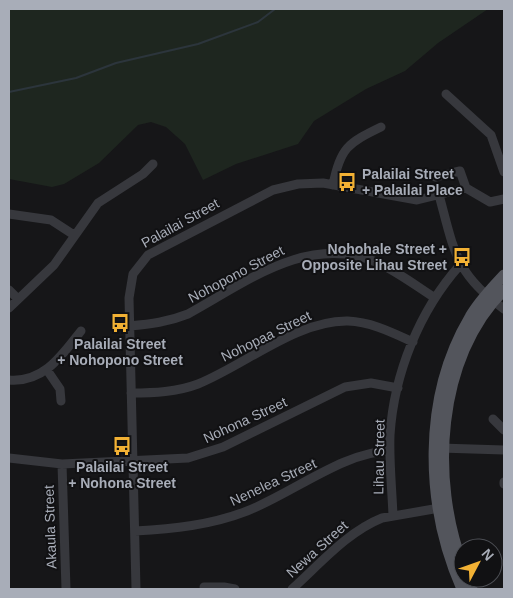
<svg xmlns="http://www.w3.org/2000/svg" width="513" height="598" font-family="Arial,sans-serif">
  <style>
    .green { fill: #1e261f }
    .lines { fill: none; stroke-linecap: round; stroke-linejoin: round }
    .stream { stroke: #2c353c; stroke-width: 2 }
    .minor { stroke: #37383d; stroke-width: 9 }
    .major { stroke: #53555c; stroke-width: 11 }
    .labels { text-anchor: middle; stroke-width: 4; stroke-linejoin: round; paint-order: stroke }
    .poi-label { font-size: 14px; font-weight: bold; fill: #a8adb8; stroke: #111113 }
    .street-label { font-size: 14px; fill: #a8adb8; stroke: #111113 }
  </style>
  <rect width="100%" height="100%" fill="#161618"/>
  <path class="green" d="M9,9H488L438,43L405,71L366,89L314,121L298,144L236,164L203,180L185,144L166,127L151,122L138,125L99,163L64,184L52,187L9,179Z"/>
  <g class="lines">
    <path class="stream" d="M9,92L76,78L116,63L198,44L258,22L275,9"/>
    <path class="minor" d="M446,94L491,135L504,172
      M435,177L460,171L466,188L490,202L504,199
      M333,185C340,148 348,143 381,127
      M439,195C454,250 455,274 504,309
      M9,214L51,220L74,235
      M9,290L18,299
      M9,308L54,265L98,203L143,174L153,164
      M129,326C151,324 168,322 188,314C245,283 308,233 376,262C397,271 416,286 435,298
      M47,370L60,389L61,401
      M9,380C44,383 62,355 81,331
      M131,393C154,393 177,392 198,384C245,365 297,320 348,321C371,322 391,332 413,342
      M493,419L504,430
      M440,448L504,450
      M9,458L62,464L188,458L223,447L345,387L371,383L398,388
      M62,464L66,589
      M504,482V484
      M393,516C392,489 389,462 390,435C394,374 419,311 460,265
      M135,531C173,529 211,525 247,511C291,494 345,451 390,451
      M204,587H224L235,589
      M136,589L129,298L133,274L148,255L273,190L298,184L323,183L417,200L466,188
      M292,589C320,564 347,532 382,518L445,507"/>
    <path class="major" d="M463,566C430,481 436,357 504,290
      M468,578L472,589
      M462,589C425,505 422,398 470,317C479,301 492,288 504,275"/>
  </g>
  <defs>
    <g id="bus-bare" transform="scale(1.5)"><path d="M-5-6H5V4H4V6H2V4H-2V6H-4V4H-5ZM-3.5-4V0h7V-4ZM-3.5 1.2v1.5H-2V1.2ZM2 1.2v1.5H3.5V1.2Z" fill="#f2b134" stroke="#111113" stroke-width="2.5" paint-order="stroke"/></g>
  </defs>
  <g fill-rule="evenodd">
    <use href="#bus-bare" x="347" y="182"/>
    <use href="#bus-bare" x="462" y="257"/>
    <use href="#bus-bare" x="120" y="323"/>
    <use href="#bus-bare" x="122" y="446"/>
  </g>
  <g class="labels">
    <g class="poi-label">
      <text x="362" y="179" text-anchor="start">Palailai Street<tspan x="362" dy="16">+ Palailai Place</tspan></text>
      <text x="447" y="254" text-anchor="end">Nohohale Street +<tspan x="447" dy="16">Opposite Lihau Street</tspan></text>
      <text x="120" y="349">Palailai Street<tspan x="120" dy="16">+ Nohopono Street</tspan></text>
      <text x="122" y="472">Palailai Street<tspan x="122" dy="16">+ Nohona Street</tspan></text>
    </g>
    <g class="street-label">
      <text transform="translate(180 223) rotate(-29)" y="5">Palailai Street</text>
      <text transform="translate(236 274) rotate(-28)" y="5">Nohopono Street</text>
      <text transform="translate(266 336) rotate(-26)" y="5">Nohopaa Street</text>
      <text transform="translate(245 420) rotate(-25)" y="5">Nohona Street</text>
      <text transform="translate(379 457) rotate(-89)" y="5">Lihau Street</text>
      <text transform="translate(273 482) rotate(-25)" y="5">Nenelea Street</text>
      <text transform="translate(50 527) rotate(-92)" y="5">Akaula Street</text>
      <text transform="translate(317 549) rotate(-42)" y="5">Newa Street</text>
    </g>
  </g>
  <rect width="513" height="598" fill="none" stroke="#a8adb8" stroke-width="20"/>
  <g transform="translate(478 563) rotate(49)"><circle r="24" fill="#111113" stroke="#4d4f55"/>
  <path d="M0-4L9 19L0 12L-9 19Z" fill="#f2b134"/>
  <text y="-8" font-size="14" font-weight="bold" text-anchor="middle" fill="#a8adb8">N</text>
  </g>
</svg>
